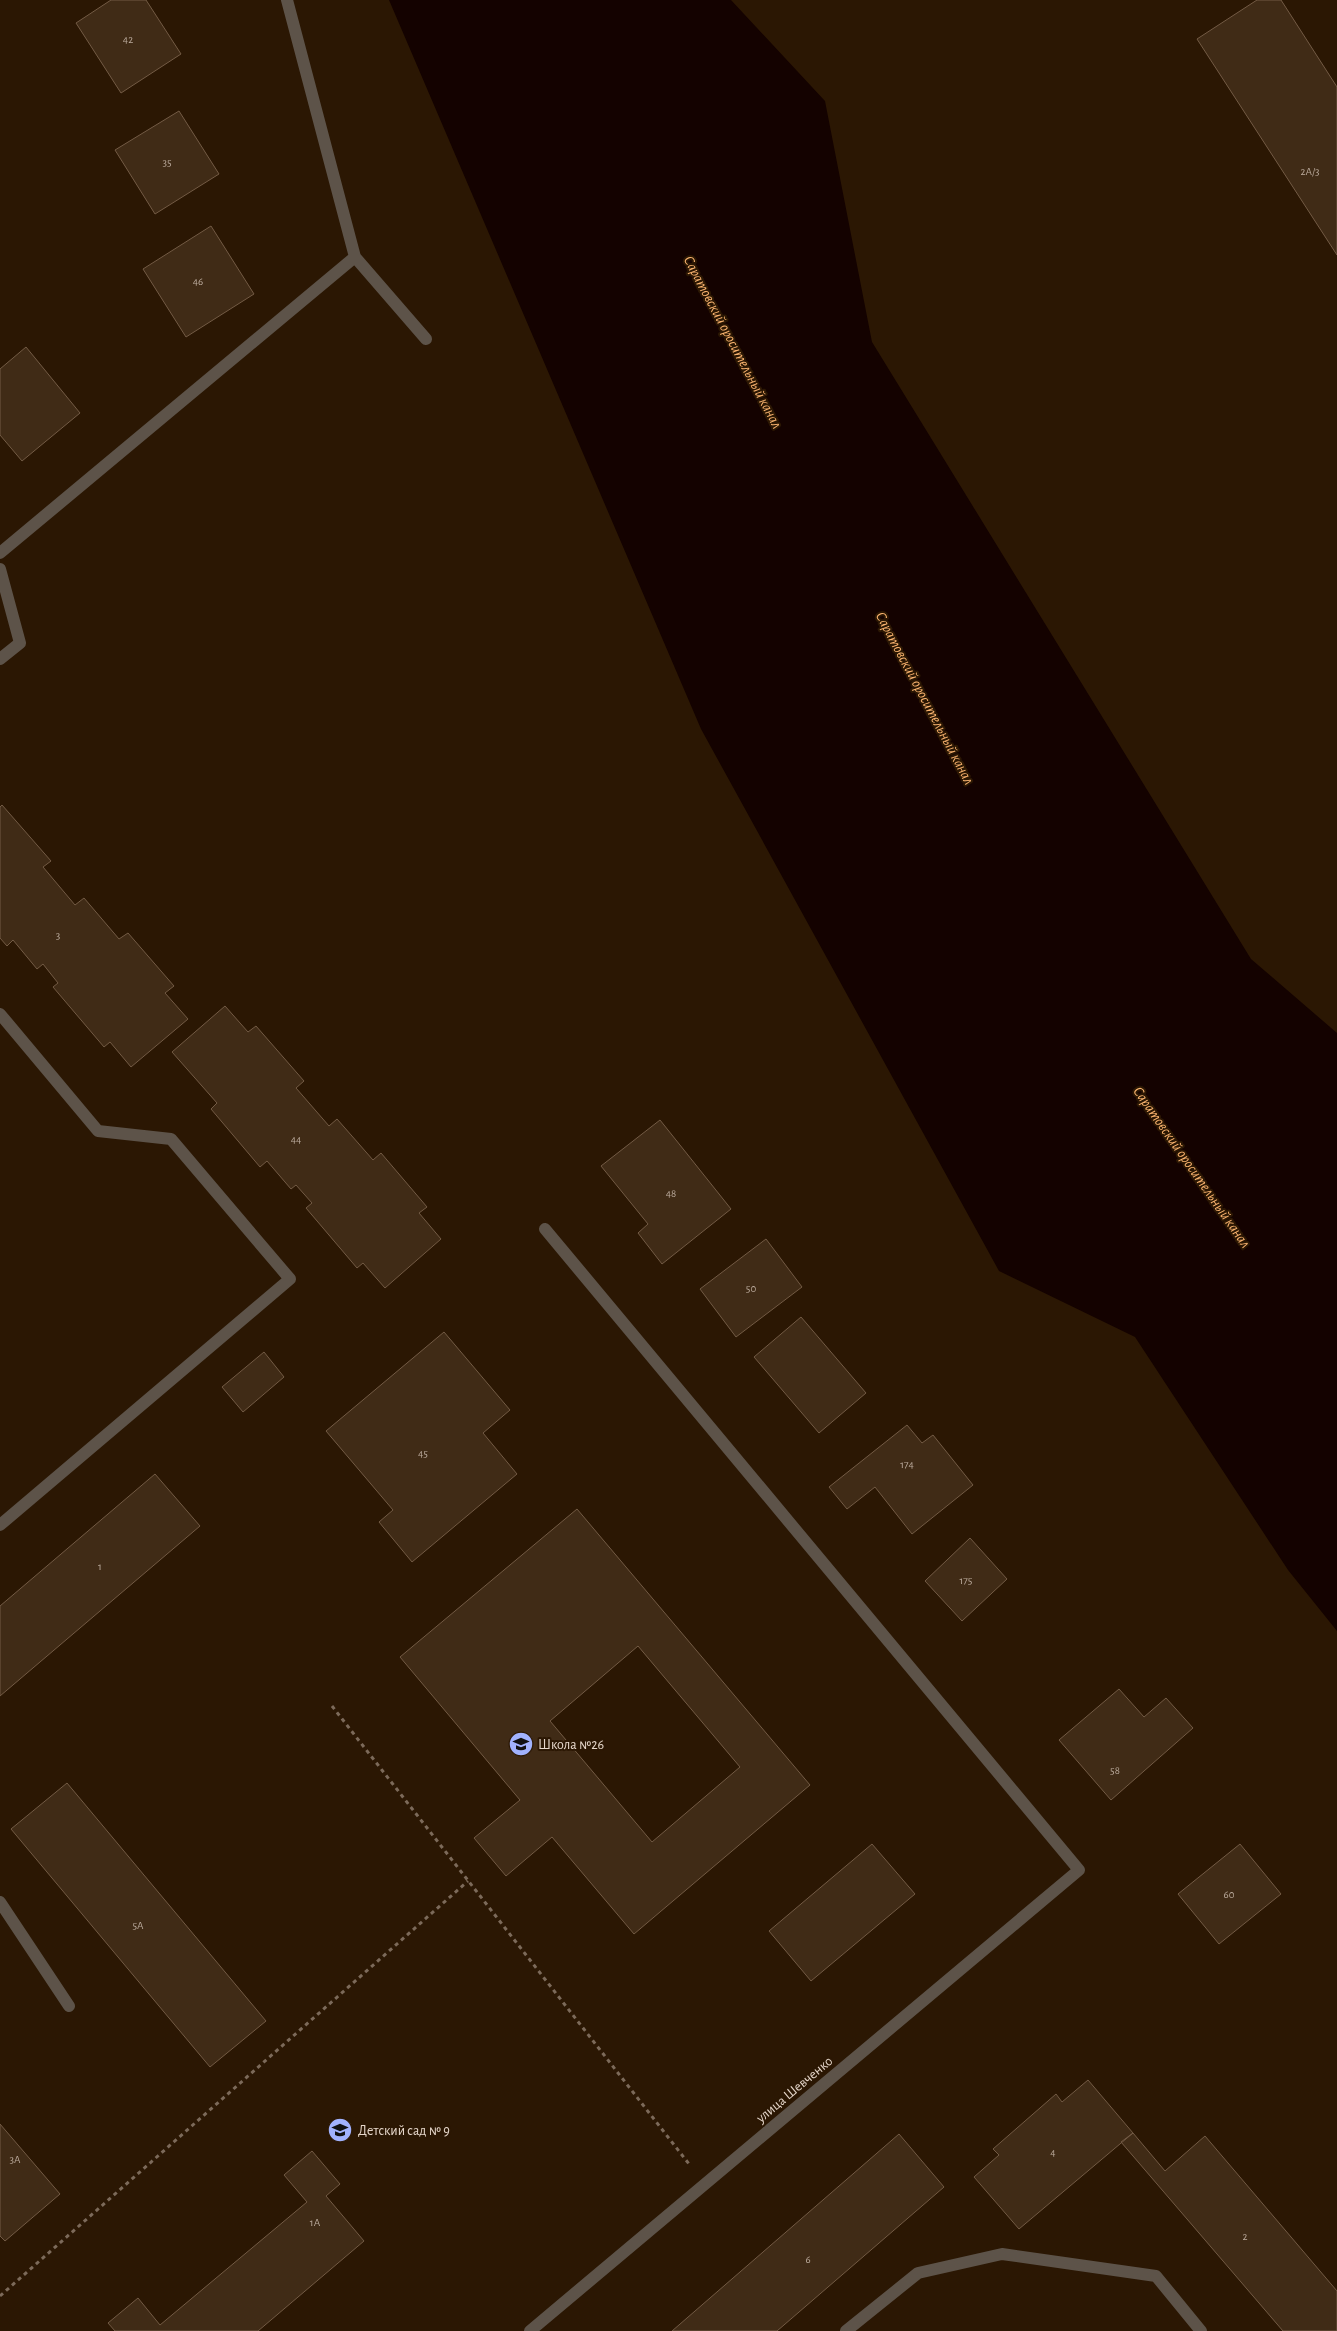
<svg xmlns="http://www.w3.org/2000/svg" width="1337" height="2331" font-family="'Alegreya Sans',sans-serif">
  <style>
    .water { fill: #140200 }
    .building { fill: #402b16; stroke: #735b45; fill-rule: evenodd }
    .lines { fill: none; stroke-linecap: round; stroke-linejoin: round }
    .path { stroke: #7c6a5a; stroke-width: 3; stroke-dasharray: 4 4; stroke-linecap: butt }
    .lane { stroke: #5d5349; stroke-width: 12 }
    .street { stroke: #5d5349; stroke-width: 12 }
    .labels { text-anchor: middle; stroke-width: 4; stroke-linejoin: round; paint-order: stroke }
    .number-label { font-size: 11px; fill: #bcac9e }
    .poi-label { font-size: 14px; fill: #e6d7cb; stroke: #2b1703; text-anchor: start }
    .street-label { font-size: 14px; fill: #e6d7cb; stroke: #2b1703 }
    .water-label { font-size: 15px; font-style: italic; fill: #f8b26e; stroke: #2b1703 }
  </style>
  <rect width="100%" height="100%" fill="#2b1703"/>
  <path class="water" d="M389,0H731L825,101L872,342L1251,959L1337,1033V1631L1288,1570L1135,1337L999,1271L701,729Z"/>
  <path class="building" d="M111,0H146L181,54L121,93L76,23Z
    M1257,0H1281L1337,87V255L1197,39Z
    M179,111L219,174L155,214L115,150Z
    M211,226L254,294L186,337L143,269Z
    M26,347L80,413L22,461L0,435V369Z
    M2,805L51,861L43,867L75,905L84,898L119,939L128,933L174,986L165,993L188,1019L131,1067L110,1042L104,1047L53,987L58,983L43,964L37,969L13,940L7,946L0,938V807Z
    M225,1006L248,1032L256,1026L304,1081L296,1088L329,1126L337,1119L373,1160L381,1153L427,1207L419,1213L441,1239L385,1288L363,1263L357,1268L306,1208L312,1203L296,1185L291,1189L267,1161L260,1167L211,1109L217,1103L172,1052Z
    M660,1120L731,1209L662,1264L638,1233L648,1224L601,1166Z
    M766,1239L802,1287L736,1337L700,1289Z
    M801,1317L866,1393L819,1433L754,1357Z
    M444,1332L510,1410L483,1433L517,1474L412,1562L379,1522L393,1510L326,1431Z
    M264,1352L284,1377L243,1412L222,1387Z
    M907,1425L922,1443L933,1435L973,1485L912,1534L875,1487L847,1509L829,1487Z
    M155,1474L200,1526L0,1696V1606Z
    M577,1509L810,1785L634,1934L552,1837L506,1876L474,1838L520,1800L400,1657ZM638,1646L740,1767L652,1842L550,1721Z
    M970,1538L1007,1579L962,1621L925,1581Z
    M1119,1689L1144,1717L1166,1698L1193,1728L1111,1800L1059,1740Z
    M67,1783L266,2021L210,2067L11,1829Z
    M872,1844L915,1894L811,1981L769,1931Z
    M1240,1844L1281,1894L1219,1944L1178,1894Z
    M1088,2080L1133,2133L1019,2229L974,2177L999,2155L993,2149L1056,2094L1062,2102Z
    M0,2124L60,2194L5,2241L0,2236Z
    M1133,2133L1165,2171L1205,2136L1337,2291V2331H1283L1121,2142Z
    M899,2134L944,2187L777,2331H672Z
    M312,2151L340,2184L326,2196L364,2241L258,2331H115L108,2323L138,2298L160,2325L307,2202L284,2175Z"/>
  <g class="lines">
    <path class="path" d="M332,1706L689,2164
      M0,2296L468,1881"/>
    <path class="lane" d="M287,0L355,257L426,339
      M0,553L355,257
      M0,569L20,643L0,659
      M0,1014L98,1131L171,1139L290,1279L0,1525
      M0,1902L69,2006
      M846,2331L918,2273L1002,2254L1156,2276L1201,2331"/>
    <path class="street" d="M530,2331L1079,1870L545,1229"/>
  </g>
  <defs>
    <g id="school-disc" transform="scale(1.25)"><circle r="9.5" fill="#a1b2fd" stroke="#2b1703"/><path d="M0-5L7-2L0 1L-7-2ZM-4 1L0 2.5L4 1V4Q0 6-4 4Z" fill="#111"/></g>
  </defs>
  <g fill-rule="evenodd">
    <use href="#school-disc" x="521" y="1744"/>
    <use href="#school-disc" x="340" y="2130"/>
  </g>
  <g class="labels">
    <g class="number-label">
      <text x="128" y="43">42</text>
      <text x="167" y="166">35</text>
      <text x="1310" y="175">2А/3</text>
      <text x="198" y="285">46</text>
      <text x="58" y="939">3</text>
      <text x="296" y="1143">44</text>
      <text x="671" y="1197">48</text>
      <text x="751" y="1292">50</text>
      <text x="423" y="1457">45</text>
      <text x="907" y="1468">174</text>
      <text x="100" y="1570">1</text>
      <text x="966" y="1584">175</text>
      <text x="1115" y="1774">58</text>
      <text x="1229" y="1898">60</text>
      <text x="138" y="1929">5А</text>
      <text x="1053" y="2156">4</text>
      <text x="15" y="2163">3А</text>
      <text x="315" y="2226">1А</text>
      <text x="1245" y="2240">2</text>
      <text x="808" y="2263">6</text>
    </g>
    <g class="poi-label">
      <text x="538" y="1749">Школа №26</text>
      <text x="358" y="2135">Детский сад № 9</text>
    </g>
    <g class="street-label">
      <text transform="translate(794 2089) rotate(-40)" y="5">улица Шевченко</text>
    </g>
    <g class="water-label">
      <text transform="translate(733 342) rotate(62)" y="5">Саратовский оросительный канал</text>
      <text transform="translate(925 698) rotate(62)" y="5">Саратовский оросительный канал</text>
      <text transform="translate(1192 1167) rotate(55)" y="5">Саратовский оросительный канал</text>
    </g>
  </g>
</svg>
